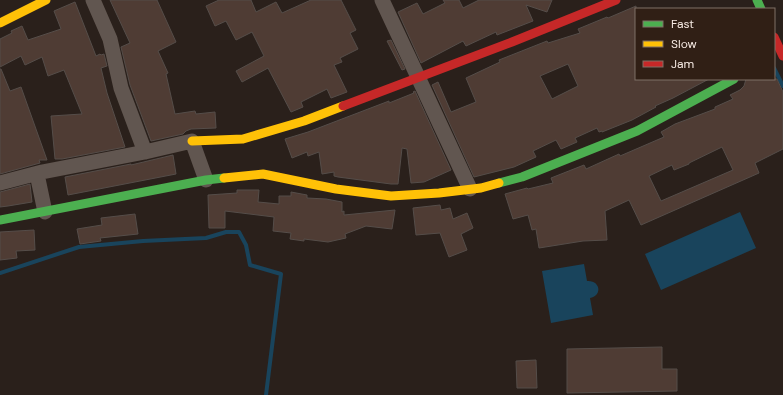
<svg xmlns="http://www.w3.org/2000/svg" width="783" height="395" font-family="'DM Sans',sans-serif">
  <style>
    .water { fill: #19445c }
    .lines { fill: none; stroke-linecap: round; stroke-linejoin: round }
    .stream { stroke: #19445c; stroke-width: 4 }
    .building { fill: #4f3c34; stroke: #554d49; fill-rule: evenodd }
    .street { stroke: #615650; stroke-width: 15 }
    .fast { stroke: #4caf50; stroke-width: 9 }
    .slow { stroke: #ffc107; stroke-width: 9 }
    .jam { stroke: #c62828; stroke-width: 9 }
  </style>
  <rect width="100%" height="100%" fill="#2a201b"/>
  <path class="water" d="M740,212L756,248L661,290L645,254Z
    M584,264L587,281C600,280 603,295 590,298L593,315L551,323L542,271Z"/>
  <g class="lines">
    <path class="stream" d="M774,68L783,86
      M0,273L79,247L143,241L206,238L226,232H239L246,245L250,265L281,274L266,395"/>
  </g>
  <path class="building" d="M110,0H157L176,42L158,51L168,73L166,74L175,114L195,111L196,114L215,112L216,128L191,129L186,131L183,134L151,141L130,85L121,47L130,43Z
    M219,0H251L256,12L276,2L282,13L311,0H341L356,30L350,33L358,49L340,58L342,62L334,65L347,92L331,98L327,89L301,102L303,107L291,112L268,68L242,82L236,71L264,56L252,32L236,40L226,21L215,26L206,6Z
    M443,0H459L463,8L479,0H552L547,12L526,5L533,21L497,35L496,32L466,46L463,41L421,63L398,12L417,3L423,14L445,3Z
    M75,2L96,56L100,54L101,55L104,54L107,66L101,68L107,93L125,147L62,159H55L51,116L82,114L64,70L48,76L42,57L25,65L21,56L0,67V39L12,33L11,31L22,26L28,40L61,29L54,11Z
    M636,6V79H709L673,98L655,106L656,107L632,120L602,132V131L599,132L597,128L575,138L577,142L561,149L556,140L533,151L536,157L514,167L474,177L432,85L438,82L451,112L476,102L466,78L500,62L499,60L547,41L548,43L580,33L578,29L607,17L608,18ZM568,64L578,86L552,99L540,76Z
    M391,40L405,69L402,70L387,41Z
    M0,69H1L10,91L21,87L47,160H39L40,163L0,174Z
    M746,79H777L783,92V149L755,163L759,173L641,225L629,200L605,211L607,240L583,241L539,248L536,229L532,230L528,215L513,219L505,194L527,188L528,189L553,183L551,178L584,165L586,169L619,154L620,156L664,137L661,132L675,124L715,109V107L733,99L730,95L740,90L744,86ZM722,147L733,170L661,201L649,176L672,165L674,170L689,164V163Z
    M415,91L451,170L424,182L411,183L407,149L402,148L398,184H391L338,177L334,176V172L322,174L319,152L308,156L307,152L292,158L285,139L308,132L389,101V103L414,93L413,92Z
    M173,155L176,174L68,195L65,177L131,164V165Z
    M30,184L32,202L8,206L0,207V192Z
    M237,190H259L258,202L279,204V196H291V192L307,195V198L326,199L342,202V212L344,211V215L395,210L392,229L366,226L345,234L346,238L328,242L304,239V241L290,239L291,233L273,231L274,217L225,211V228H209L208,195L237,193Z
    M440,205L441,210L450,208L453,219L467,213L473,228L461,234L467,250L449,257L440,233L416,235L413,208Z
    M135,214L138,234L100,238L101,241L80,244L77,229L102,225L101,218Z
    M34,230L35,250L16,251L17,258L0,260V232Z
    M662,347V369H677V391L567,393V349Z
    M536,360L537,388H517L516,361Z"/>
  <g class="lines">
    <path class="street" d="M93,0L110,39L121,88L145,152
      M382,0L418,77L470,189
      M37,174L45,212
      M0,183L42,172L145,152L192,141L206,180"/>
    <path class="fast" d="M757,0L761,9
      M499,183L522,177L637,131L734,79
      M0,220L206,180L224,178"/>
    <path class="slow" d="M0,23L46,0
      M192,141L243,139L304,121L343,106
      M224,178L263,174L336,189L391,196L439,193L481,188L499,183"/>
    <path class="jam" d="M774,37L783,56
      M343,106L512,42L616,0"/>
  </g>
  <rect x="635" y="8" width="140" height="72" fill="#301f15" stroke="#7f7067"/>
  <rect x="643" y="21" width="20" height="6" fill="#4caf50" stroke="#7f7067"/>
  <text x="671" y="28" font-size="12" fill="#f6eae3">Fast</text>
  <rect x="643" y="41" width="20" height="6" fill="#ffc107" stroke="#7f7067"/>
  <text x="671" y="48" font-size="12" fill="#f6eae3">Slow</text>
  <rect x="643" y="61" width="20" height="6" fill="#c62828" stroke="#7f7067"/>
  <text x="671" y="68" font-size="12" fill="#f6eae3">Jam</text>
</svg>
